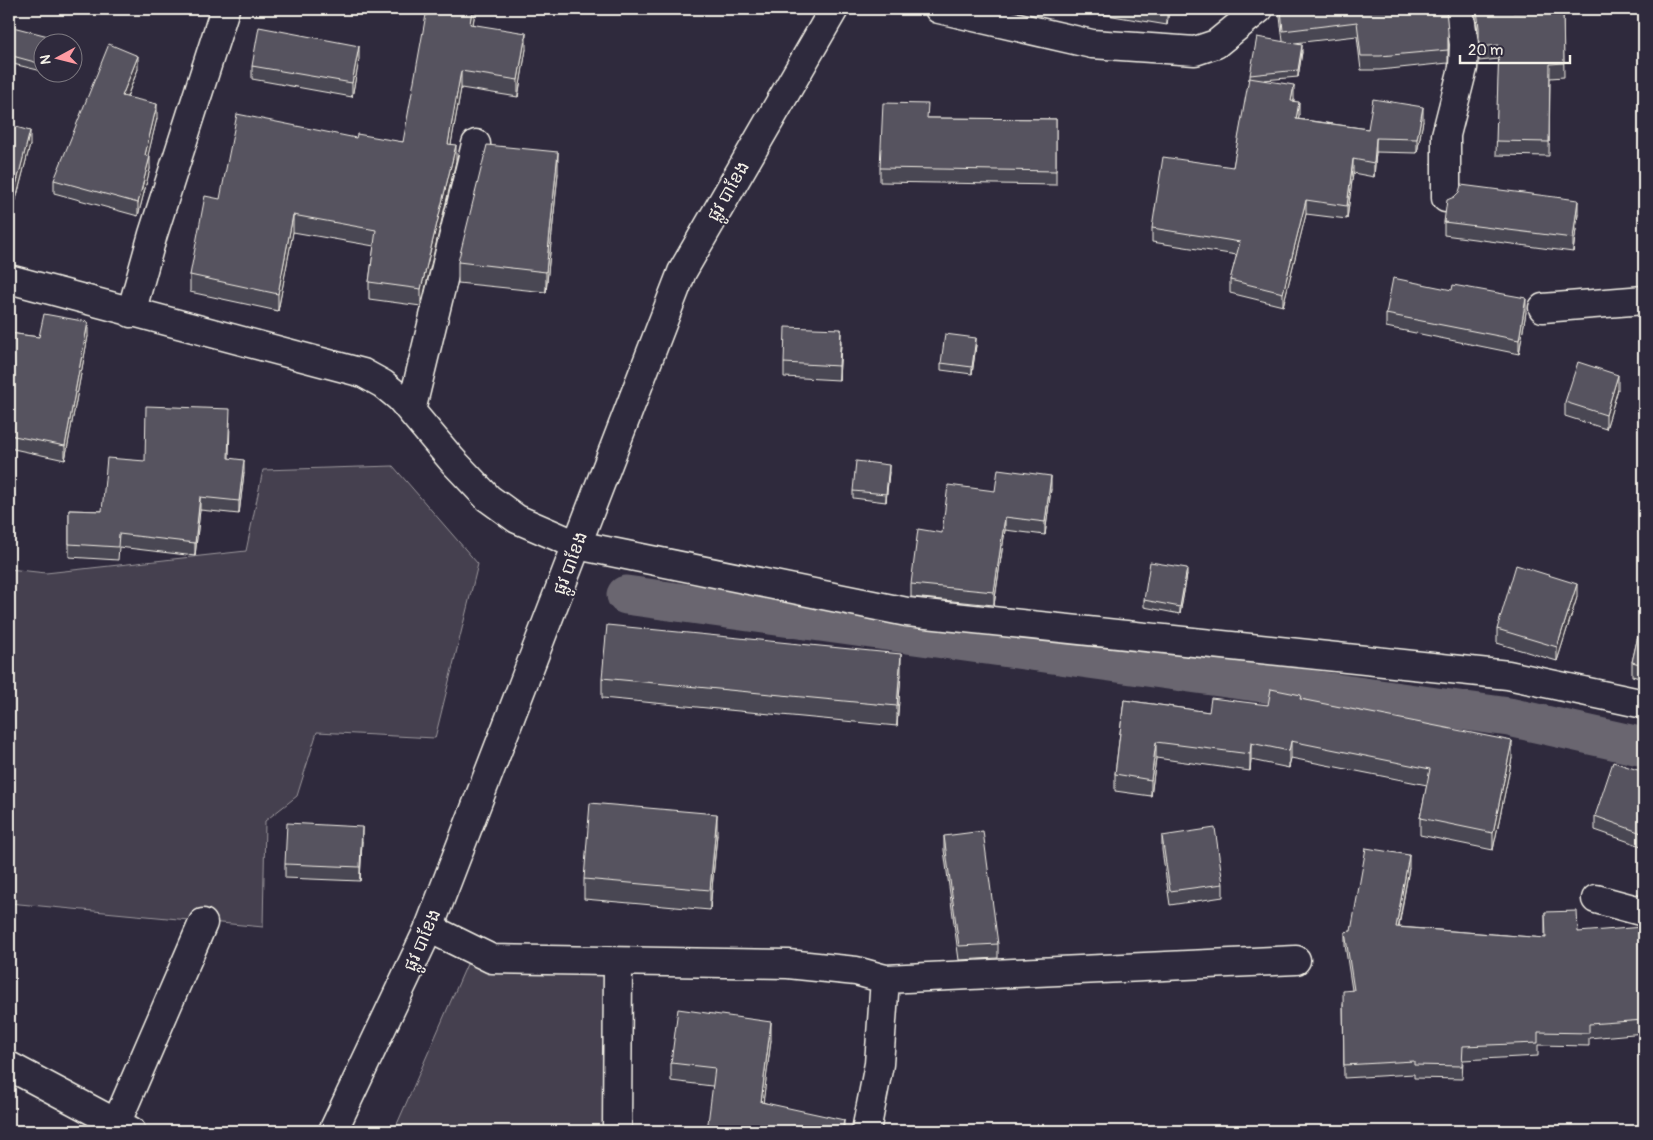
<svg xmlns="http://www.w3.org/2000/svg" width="1653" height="1140" font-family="Pangolin,'Noto Sans Khmer',sans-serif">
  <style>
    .green { fill: #454050; stroke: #9c989c }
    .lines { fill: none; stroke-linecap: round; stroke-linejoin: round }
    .canal { stroke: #6a6670; stroke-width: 39 }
    .minor-casing { stroke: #f4f1e8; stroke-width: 31 }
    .tertiary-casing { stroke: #f4f1e8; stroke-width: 31 }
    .minor { stroke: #2f2a3d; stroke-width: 28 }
    .tertiary { stroke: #2f2a3d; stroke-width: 28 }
    .wall { fill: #4a4752; stroke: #f4f1e8 }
    .shaded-wall { fill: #3c3942; stroke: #f4f1e8 }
    .building { fill: #56525f; stroke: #f4f1e8 }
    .labels { text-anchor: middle; stroke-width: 4; stroke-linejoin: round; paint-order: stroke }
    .street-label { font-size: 18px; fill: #f4f1e8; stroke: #2f2a3d }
  </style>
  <rect width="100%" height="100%" fill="#2f2a3d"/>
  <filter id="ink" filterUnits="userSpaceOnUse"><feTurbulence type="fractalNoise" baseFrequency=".02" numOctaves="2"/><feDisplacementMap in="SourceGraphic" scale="10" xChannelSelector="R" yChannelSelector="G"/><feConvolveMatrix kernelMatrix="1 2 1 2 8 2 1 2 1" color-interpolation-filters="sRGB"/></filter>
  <g filter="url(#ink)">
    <path class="green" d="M393,466L478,564L435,738L317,732L297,796L265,821L263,927L9,903V569L46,573L246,551L263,470Z
      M467,964L606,973L604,1131H394Z"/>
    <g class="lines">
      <path class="canal" d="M626,595L1509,717L1644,747"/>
      <g class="minor-casing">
        <path id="minor" d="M939,9L1092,44L1195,51L1216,44L1259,9
          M1446,198V135L1463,68L1464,44L1459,9
          M9,279L363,373L383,384L400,398L452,460L488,498L517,519L577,545L907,612L1508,675L1644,704
          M1543,308L1644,300
          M131,313L153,234L225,9
          M411,411L476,144
          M1596,899L1644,912
          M429,928L492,959L788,964L856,971L885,979L1296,960
          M9,1066L131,1131
          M116,1124L203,923
          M617,1131L618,963
          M866,1131L879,1064L885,979"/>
      </g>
      <g class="tertiary-casing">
        <path id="tertiary" d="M333,1131L429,928L682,272L834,9"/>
      </g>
      <use href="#minor" class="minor"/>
      <use href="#tertiary" class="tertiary"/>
    </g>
    <path class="wall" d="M474,9V18L473,24L526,49L518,97L461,88L451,144L456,161L421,306L369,299V282L374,246L293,232L278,311L190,292V275L220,199L356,138L403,142Z
      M1077,9H1169L1167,25L1077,10Z
      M1279,9H1446L1448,45V63L1380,70H1361L1357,36L1294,43L1302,52L1298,77L1264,80L1294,99V101L1299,115L1298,119L1368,129L1423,121L1417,153L1376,152L1374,177L1353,173L1347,219L1306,214L1283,306L1230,293V280L1237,255L1152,242V228L1233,167L1250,78V75L1283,41Z
      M1475,9H1513V12L1563,11L1564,77L1550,78L1549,156L1496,155L1499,59L1479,61V40Z
      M9,26L56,42H42V71L9,63Z
      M359,60L352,97L252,79V66Z
      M138,69L127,97L157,118L148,155L150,169L138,216L54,193V180Z
      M928,118L1056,119V185L880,182V168Z
      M9,125L30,145L12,215L9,214Z
      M558,173L546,292L458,283V262Z
      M1578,214L1573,252L1444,235V222Z
      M1526,312L1519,354L1386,327V314Z
      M9,333L39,337L88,336L65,460L9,448Z
      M841,343L839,380L784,377V363Z
      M976,345L972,374L941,370V363Z
      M1618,389L1606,429L1565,416V402Z
      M230,422L229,458L244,473L239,514L200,510L195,556L119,547L118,560L69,557V510L102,511L145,461Z
      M889,472L886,502L853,498V491Z
      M1051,489L1045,535L1005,530L994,605L911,597V584L995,491Z
      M9,569H10V624H9Z
      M1187,575L1180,614L1144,607V600Z
      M1577,597L1557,661L1497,643V629Z
      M1644,610V679L1632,676V662Z
      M901,674L897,726L602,698V678Z
      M1301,699L1512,758L1493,850L1420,835V818L1427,785L1291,758L1289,768L1251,760L1250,771L1156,758L1151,796L1115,791V774L1124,700L1209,712L1268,705Z
      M1644,772V847L1595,830V816Z
      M717,834L710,910L584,899V879Z
      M944,836L998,944V958L959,960L944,850Z
      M1162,836L1223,884V897L1170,905L1162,850Z
      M362,841L360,881L285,878V864Z
      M1409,868L1399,927L1545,938V912L1578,932L1644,946V1033L1589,1038V1046L1538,1045V1056L1463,1060L1462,1079L1414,1078V1074L1344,1078L1343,1004L1352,990L1345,945V932L1351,931Z
      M771,1040L763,1102L844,1131L712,1086L671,1081V1063Z"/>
    <path class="shaded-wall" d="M472,9H474V18L470,40V24Z
      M1167,9H1169L1167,25Z
      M526,33V49L518,97V80Z
      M1302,45V52L1298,77V70Z
      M359,46V60L352,97V83Z
      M138,56V69L122,109V96Z
      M461,71V88L448,161V144Z
      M1294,85V99L1291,114V101Z
      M1299,102V115L1296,133V119Z
      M157,104V118L145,168V155Z
      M1423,107V121L1417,153V139Z
      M30,131V145L12,215V201Z
      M1376,138V152L1374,177V163Z
      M456,145V161L421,306V289Z
      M558,152V173L546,292V272Z
      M150,156V169L138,216V203Z
      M1353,159V173L1347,219V206Z
      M1306,200V214L1283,306V293Z
      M1578,200V214L1573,252V238Z
      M293,215V232L278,311V294Z
      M1526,298V312L1519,354V340Z
      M88,322V336L65,460V446Z
      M841,329V343L839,380V366Z
      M976,338V345L972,374V367Z
      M1618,375V389L1606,429V415Z
      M244,460V473L239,514V501Z
      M889,465V472L886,502V494Z
      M1051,476V489L1045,535V522Z
      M200,497V510L195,556V543Z
      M1005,517V530L994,605V592Z
      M1187,568V575L1180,614V607Z
      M1577,584V597L1557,661V647Z
      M901,654V674L897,726V706Z
      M1291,741V758L1289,768V751Z
      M1512,741V758L1493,850V833Z
      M1156,742V758L1151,796V780Z
      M1251,743V760L1250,771V754Z
      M717,814V834L710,910V890Z
      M362,827V841L360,881V867Z
      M1409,855V868L1396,940V927Z
      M771,1022V1040L761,1120V1102Z
      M844,1120V1131H842Z"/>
    <path class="building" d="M427,9H472L470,24L526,33L518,80L461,71L448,144L456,145L421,289L369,282L376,230L293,215L278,294L190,275L205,196L220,199L237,114L356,138L357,134L403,142Z
      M1153,9H1167V11Z
      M1281,9H1446L1448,31V50L1380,56H1361L1357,22L1283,31Z
      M1477,9H1513V12L1563,11L1564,63L1550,64L1549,142L1496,141L1499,45L1479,47V28Z
      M9,26L56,38L55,42H42V64L9,55Z
      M259,27L359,46L352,83L252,66Z
      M1257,37L1302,45L1298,70L1250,75Z
      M109,44L138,56L122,96L157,104L145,155L150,156L138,203L54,180Z
      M1249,78L1294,85L1291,101L1299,102L1296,119L1368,129L1373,99L1423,107L1417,139L1376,138L1374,163L1353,159L1347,206L1306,200L1283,293L1230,280L1240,242L1152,228L1163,157L1233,167Z
      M883,103L928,104L927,118L1056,119V171L880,168Z
      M9,125L30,131L12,201L9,200Z
      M487,145L558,152L546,272L458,262Z
      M1461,185L1578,200L1573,238L1444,222L1447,200L1454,197L1459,192Z
      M1393,278L1452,290L1453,285L1526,298L1519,340L1386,314Z
      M44,314L88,322L65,446L9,435V333L39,337Z
      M785,327L841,329L839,366L784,363Z
      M945,334L976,338L972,367L941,363Z
      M1578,362L1618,375L1606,415L1565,402Z
      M146,406L230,409L228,458L244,460L239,501L200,497L195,543L119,534L118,547L69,544V510L102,511L107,458L145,461Z
      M856,461L889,465L886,494L853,491Z
      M998,469L1051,476L1045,522L1005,517L994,592L911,584L918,529L942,533L948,485L995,491Z
      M1150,562L1187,568L1180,607L1144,600Z
      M1516,565L1577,584L1557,647L1497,629Z
      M9,569H10V610H9Z
      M1644,610V665L1632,662Z
      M607,625L901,654L897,706L602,678Z
      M1271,689L1301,695L1300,699L1512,741L1493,833L1420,818L1430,769L1291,741L1289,751L1251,743L1250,754L1156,742L1151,780L1115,774L1124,700L1209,712L1211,698L1268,705Z
      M1613,762L1644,772V834L1595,816Z
      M590,803L717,814L710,890L584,879Z
      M287,823L362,827L360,867L285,864Z
      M1215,828L1223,884L1170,891L1162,836Z
      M983,831L998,944L959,946L944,836Z
      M1366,848L1409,855L1396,927L1546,938L1545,912L1577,911L1578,932L1643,927L1644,946V1020L1589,1024V1033L1538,1032V1043L1463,1046L1462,1066L1414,1065V1061L1344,1065L1343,991L1354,990L1345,932L1351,931Z
      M678,1009L771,1022L761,1102L844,1120L842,1131H707L715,1068L671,1063Z"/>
  </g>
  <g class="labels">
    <g class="street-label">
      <text transform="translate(728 191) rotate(-60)" y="6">ផ្លូវ បាខែង</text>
      <text transform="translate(570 563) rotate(-69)" y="6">ផ្លូវ បាខែង</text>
      <text transform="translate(422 940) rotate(-66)" y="6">ផ្លូវ បាខែង</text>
    </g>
  </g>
  <rect width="1653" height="1140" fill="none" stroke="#2f2a3d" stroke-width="30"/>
  <rect x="15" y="15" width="1623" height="1110" fill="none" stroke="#f4f1e8" stroke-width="2" filter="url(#ink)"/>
  <g transform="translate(58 58) rotate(263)"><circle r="24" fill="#2f2a3d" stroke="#7e7a81"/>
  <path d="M0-4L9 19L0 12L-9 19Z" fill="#ff9aa2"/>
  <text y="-8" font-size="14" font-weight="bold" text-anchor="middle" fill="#f4f1e8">N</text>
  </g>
  <path d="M1460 55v8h110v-8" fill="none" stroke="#f4f1e8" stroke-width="2.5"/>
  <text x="1468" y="55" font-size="15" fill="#f4f1e8" stroke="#2f2a3d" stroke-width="4" paint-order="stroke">20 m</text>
</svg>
